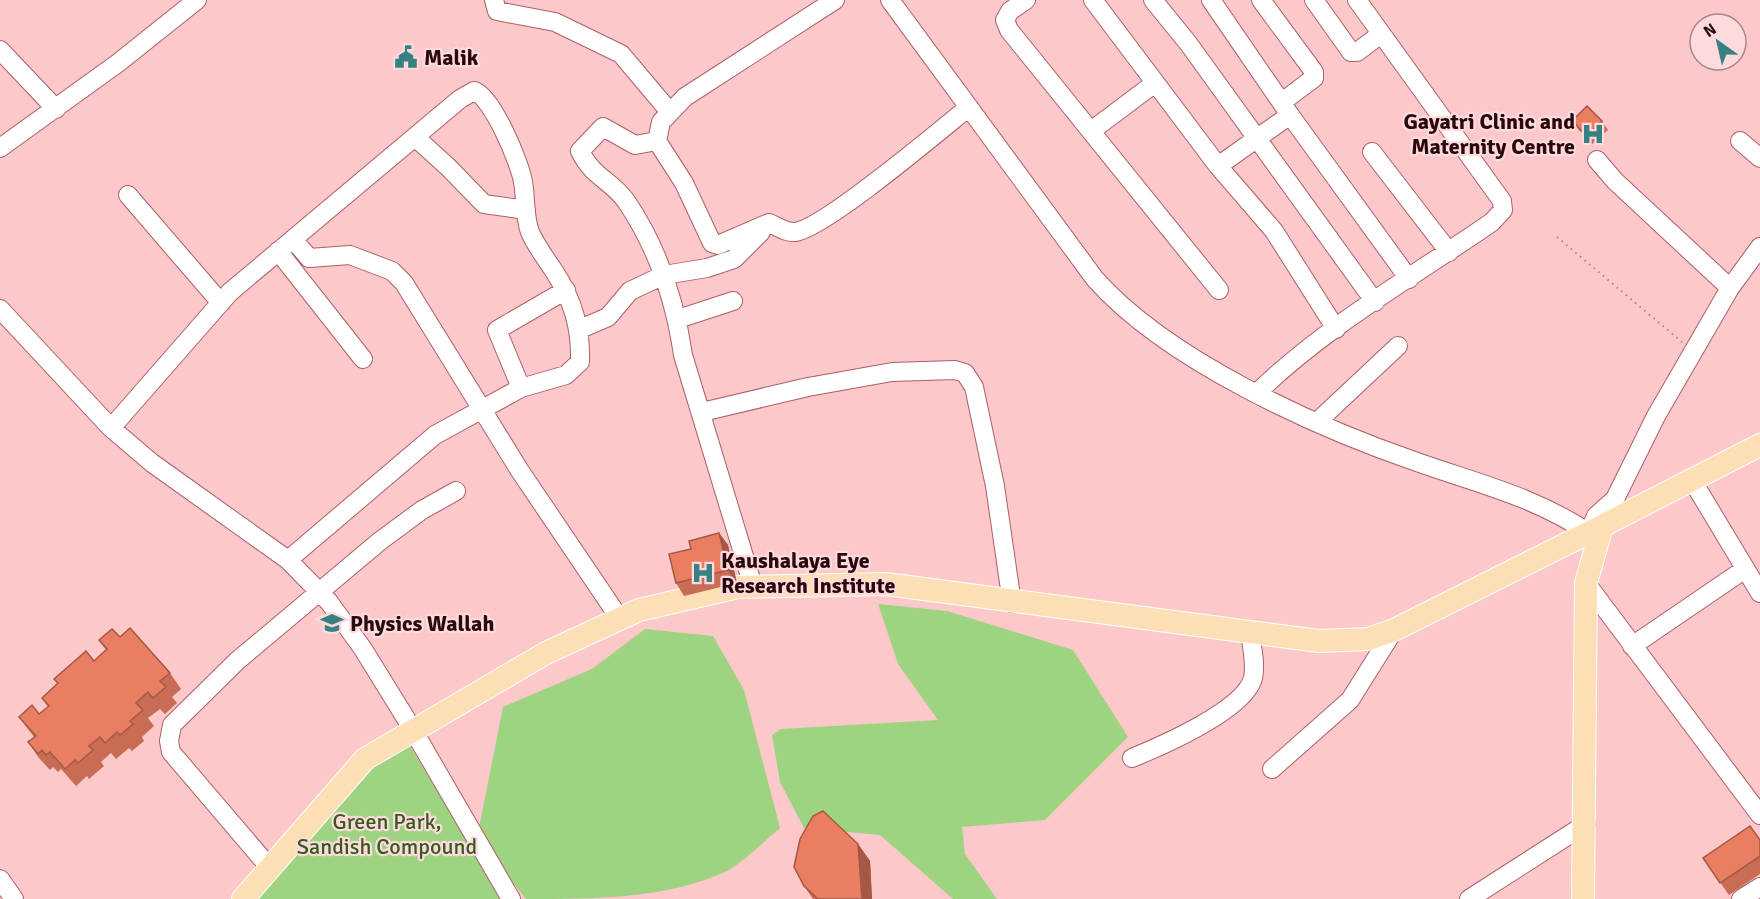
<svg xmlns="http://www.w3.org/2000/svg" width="1760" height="899" font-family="Signika,sans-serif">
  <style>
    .green { fill: #9dd381 }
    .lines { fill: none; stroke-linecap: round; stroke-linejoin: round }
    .minor-casing { stroke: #ac5f66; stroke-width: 20 }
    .major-casing { stroke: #fff; stroke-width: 24 }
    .path { stroke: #ae8285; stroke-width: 2; stroke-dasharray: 1.5 4.5; stroke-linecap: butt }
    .minor { stroke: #fff; stroke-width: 18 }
    .major { stroke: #fcdfb5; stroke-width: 22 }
    .wall { fill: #c96c54 }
    .shaded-wall { fill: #a45845 }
    .building { fill: #ea7e62; stroke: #a45845; stroke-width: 1.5 }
    .labels { text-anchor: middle; stroke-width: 4.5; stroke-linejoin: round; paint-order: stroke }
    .poi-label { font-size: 22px; font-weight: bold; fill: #280a0e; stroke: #fedadc; text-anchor: start }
    .park-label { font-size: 22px; fill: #345b1c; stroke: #fedadc }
  </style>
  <rect width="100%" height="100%" fill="#fdc8ca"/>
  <path class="green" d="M878,604L947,611L1073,650L1128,737L1045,820L962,827L965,854L997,899H953L880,835L804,828L780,782L772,735L781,729L938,720L898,664Z
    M645,629L713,636L744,690L780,828C763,842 746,860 727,871C667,899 594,899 526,899L477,838L503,707L592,669Z
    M405,738L503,899H243L365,759Z"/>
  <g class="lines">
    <g class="minor-casing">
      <path id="minor" d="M494,0L497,11L555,22L621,54L669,111
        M835,0L685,97L661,122L657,141L684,183L712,243L718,245L769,223C777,226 786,233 795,232C825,228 939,131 969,107
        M890,0L1095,279C1167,360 1315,427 1417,462C1479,484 1533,496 1589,533L1596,516L1615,499
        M1026,0L1010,11L1005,20L1009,30L1219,290
        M1093,0L1218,166L1274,231L1336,329
        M1153,0L1188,43L1375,302
        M1211,0L1290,115L1218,166
        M1261,0L1314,72V78L1282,102
        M1314,0L1351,52H1357L1381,34
        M0,50L56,109
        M1290,115L1409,279
        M1091,131L1155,83
        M415,137L448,167L484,204L526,210
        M657,141L635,145L603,127L580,151C592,177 612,181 626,201C658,248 675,300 683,355L753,586
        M1740,141L1760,158
        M0,148L118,63L197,0
        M1372,152L1449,252
        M1597,160L1615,181L1730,288
        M128,195L221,303
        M293,239L309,258L350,255L392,271L404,283L520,471L620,619
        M278,251L363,359
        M0,309L111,428L152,463L288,560L329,602L363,649L413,730L511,899
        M678,319L733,301
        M578,330L608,317L630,291L664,275L707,268L734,259L761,232
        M521,388L497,330L566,290
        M1258,392C1326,326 1414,276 1492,222L1503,210L1502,201L1357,0
        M702,412L808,387L892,372L955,370L965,373L974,387L995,486L1012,603
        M1318,421L1398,346
        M111,428L230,292L460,99L474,91C492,96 520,163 523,182C526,198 524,216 530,232C536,246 546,259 554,271C573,300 581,328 580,362L566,375L521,388L435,435L288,560
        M1692,480L1760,593
        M1610,509L1656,416L1730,288L1760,247
        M1586,583L1760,815
        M1632,646L1745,569
        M1132,758C1161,746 1245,710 1253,678C1256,664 1252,647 1250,633
        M1272,769L1350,700L1394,630
        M270,868L171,752L169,741L172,725L237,661L380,541L422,510L456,491
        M0,879L14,899
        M1469,899L1586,824
        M1741,899L1760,887"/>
    </g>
    <g class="major-casing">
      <path id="major" d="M243,899L365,759L546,653L639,610L738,587L886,584L1319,641L1368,639L1394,630L1602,526
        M1583,899L1586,583L1602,526L1760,445"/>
    </g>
    <path class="path" d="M1557,237L1682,342"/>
    <use href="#minor" class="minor"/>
    <use href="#major" class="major"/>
  </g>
  <path class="wall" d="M1572,121H1602L1608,130L1592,144L1578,129Z
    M719,533L728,545L737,583L684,596L676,583L691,549Z
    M120,637L170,673L181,689L172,697L177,703L165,714L160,709L148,718L154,726L142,737L144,741L132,751L129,748L116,759L111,753L101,762L104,766L89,779L87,776L76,786L61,769L58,772L53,767L50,770L39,758L28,742L34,737L19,717L39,714L48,707L42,698L58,684L54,679L94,661L106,650L99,640Z
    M1760,840V874L1729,895L1703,858Z
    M858,844L870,861L872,899H813L804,886Z"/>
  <path class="shaded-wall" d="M719,533L728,545L737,583L728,570Z
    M858,844L870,861L872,899H862Z"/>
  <path class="building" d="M1587,106L1602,121L1587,136L1572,121Z
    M719,533L728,570L676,583L669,554L691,549L689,541Z
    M130,628L170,673L160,681L166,687L153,698L148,692L136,703L143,710L130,721L133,724L120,735L117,732L105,743L100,737L89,746L93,750L78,763L75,760L65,769L50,752L46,755L42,750L38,754L28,742L36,736L19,717L32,705L39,714L49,706L42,698L58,683L54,679L86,651L94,661L107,649L99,640L112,629L120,637Z
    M823,811L858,844L862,899H818L804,886L794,867L800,839L813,816Z
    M1750,826L1760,840V856L1720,883L1703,858Z"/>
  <defs>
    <g id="civic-bare" transform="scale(1.8)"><path d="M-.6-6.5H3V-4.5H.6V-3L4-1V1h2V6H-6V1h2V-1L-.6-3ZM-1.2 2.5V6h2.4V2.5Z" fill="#388181" stroke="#fedadc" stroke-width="2.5" paint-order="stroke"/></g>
    <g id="hospital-bare" transform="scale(1.8)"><path d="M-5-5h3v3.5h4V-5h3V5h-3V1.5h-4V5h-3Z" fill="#388181" stroke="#fedadc" stroke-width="2.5" paint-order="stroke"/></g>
    <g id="university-bare" transform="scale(1.8)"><path d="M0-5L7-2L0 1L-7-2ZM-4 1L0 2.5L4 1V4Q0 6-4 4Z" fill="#388181" stroke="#fedadc" stroke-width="2.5" paint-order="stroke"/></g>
  </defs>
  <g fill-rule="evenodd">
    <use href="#civic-bare" x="406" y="57"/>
    <use href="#hospital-bare" x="1593" y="134"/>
    <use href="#hospital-bare" x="703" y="573"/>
    <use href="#university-bare" x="332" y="623"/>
  </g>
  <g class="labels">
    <g class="poi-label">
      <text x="424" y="65">Malik</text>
      <text x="1575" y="129" text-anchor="end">Gayatri Clinic and<tspan x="1575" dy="25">Maternity Centre</tspan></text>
      <text x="721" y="568">Kaushalaya Eye<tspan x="721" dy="25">Research Institute</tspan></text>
      <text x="350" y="631">Physics Wallah</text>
    </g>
    <g class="park-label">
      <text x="387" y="829">Green Park,<tspan x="387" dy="25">Sandish Compound</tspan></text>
    </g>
  </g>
  <g transform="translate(1718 42) rotate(326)"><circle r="28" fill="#fedadc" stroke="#a8878a" stroke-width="1.5"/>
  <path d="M0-4.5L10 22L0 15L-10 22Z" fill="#388181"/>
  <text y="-9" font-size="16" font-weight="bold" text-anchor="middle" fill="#280a0e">N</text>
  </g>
</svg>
